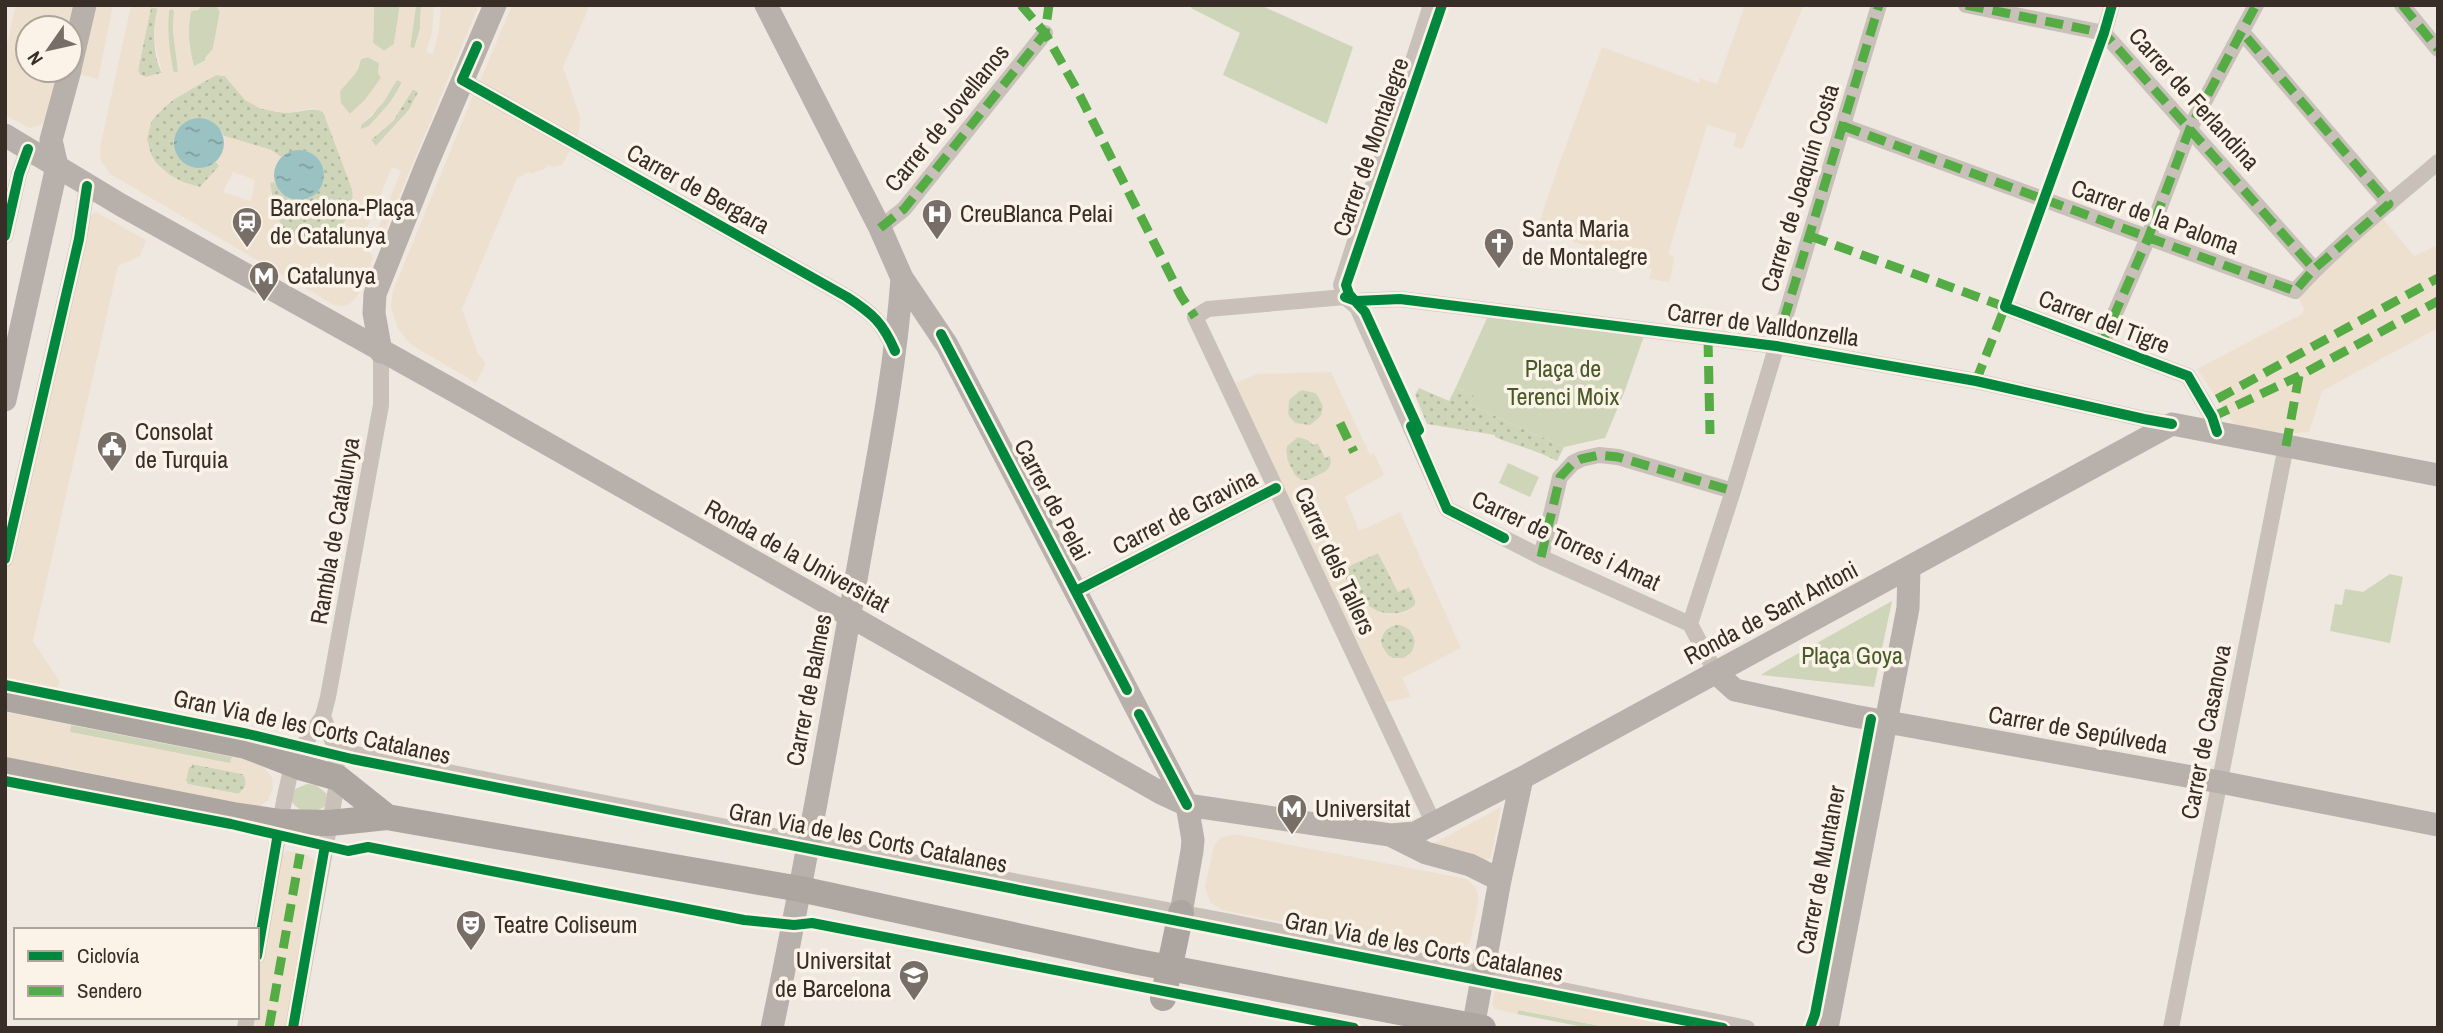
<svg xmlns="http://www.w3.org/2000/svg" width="2443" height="1033" font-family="'Archivo Narrow',sans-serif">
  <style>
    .green { fill: #cfd5b9 }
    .garden { fill: url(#garden-dots) }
    .plaza { fill: #eee0cf; fill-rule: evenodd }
    .water { fill: url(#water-ripples) }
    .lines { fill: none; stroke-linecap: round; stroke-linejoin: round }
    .street { stroke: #c8c0b9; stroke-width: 16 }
    .secondary { stroke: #b8b0aa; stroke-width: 23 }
    .primary { stroke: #ada59f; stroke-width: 26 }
    .quiet { stroke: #55ab44; stroke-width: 9; stroke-dasharray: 18 9; stroke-linecap: butt }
    .cycleway-casing { stroke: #fbf3e8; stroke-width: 15 }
    .cycleway { stroke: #00873e; stroke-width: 10 }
    .labels { text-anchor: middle; stroke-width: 7; stroke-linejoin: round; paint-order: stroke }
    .street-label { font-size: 24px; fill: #392d27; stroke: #fbf3e8 }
    .poi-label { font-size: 24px; fill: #392d27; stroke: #fbf3e8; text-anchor: start }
    .park-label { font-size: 24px; fill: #475a28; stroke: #fbf3e8 }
  </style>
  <defs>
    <pattern id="garden-dots" width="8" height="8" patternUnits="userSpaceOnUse" patternTransform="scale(1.75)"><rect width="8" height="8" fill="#cfd5b9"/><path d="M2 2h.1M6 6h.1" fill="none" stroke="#b2b79f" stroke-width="1.8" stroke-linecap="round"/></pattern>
    <pattern id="water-ripples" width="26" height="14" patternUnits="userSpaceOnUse" patternTransform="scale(1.75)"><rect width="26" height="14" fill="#9bc2c2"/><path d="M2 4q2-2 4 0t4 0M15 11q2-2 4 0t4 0" fill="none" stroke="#7f9e9e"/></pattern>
  </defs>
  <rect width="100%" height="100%" fill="#eee8e1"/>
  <path class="green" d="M203,5H216L220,11L213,49L205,58L206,60L194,67C189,48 187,31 191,11Z
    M374,5H400L394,44L384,51L373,43Z
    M416,5H421L420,29L414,49L410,47Z
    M1192,5H1260L1353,47L1327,124L1223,75L1240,33L1191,8Z
    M172,9L174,11L173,30L178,71L176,73L173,71C169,51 167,31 169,10Z
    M368,57L379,63L381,78L365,100L350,114L340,103V91L358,69L361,59Z
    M397,80L402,82C393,100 381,117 364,130L361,129V125L372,116Z
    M1488,316L1645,333L1624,393L1605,438L1564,447L1470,405L1474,396L1456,387Z
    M1508,463L1539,477L1530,497L1499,483Z
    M2390,574L2403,577L2390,643L2330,631L2335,604L2342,605L2345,589L2363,592Z
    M1892,601L1874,687L1761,675L1767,671Z
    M71,725L232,757L231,764L69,732Z
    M307,784L316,785L327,794L325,806C313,815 300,813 291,801L295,789Z
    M1518,1010L1611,1028H1589L1517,1014Z"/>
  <path class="garden" d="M151,7L158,8C152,27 153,57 162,73L146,77L140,75L138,70Z
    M216,75L225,76C243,99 265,116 296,112C306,111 314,107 323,112C332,129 354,180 353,199C351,228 309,266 285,234C274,218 273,200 270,182H274L281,193L310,198C344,174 309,136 281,157L271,150L224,136L221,130L209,166L216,162L220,166L200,187C184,185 168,177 157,164C119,122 187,91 216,75Z
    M413,89L419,92L409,110L376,146L371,140L393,121Z
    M1456,387L1474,396L1470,405L1564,447L1557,461C1537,450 1516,446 1495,437V435L1427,424L1415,395L1419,388L1449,401Z
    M1287 408a18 18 0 1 1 36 0a18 18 0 1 1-36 0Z
    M1298,437L1318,443L1325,457L1330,455C1331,459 1332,462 1330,466C1328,473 1308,483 1301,480C1290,476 1284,454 1287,445Z
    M1378,553L1398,591L1409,587L1415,600V605C1391,628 1340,600 1346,570L1351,565Z
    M1381 642a17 17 0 1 1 34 0a17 17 0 1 1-34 0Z
    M192,764L243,774C248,781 246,789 239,794L187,784L186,780L189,766Z"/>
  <path class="plaza" d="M16,5H73L68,28H28V70H58L46,119L41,125L30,128L5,115V53Z
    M96,5H113L98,79L80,74Z
    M131,5H203L198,10L191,11L189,19V47L194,66L206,60L205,58L213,49L220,12L216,5H374L373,43L384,51L394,44L400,5H416L410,47L414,49L420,29L421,5H434L432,33L426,52L433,54L439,30L441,5H479L385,230L378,233V228L401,171L392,167L362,240L373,258L357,297L351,303L344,306L334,305L110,174L101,161L100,148ZM151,7L158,9L154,29L155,44L162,73L146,77L140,75L138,70ZM172,9L174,11L173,30L178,71L176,73L173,71L168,39V18L169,10ZM368,57L379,63L378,73L381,78L365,100L350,114L341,103L340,91L355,74L361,59ZM216,75L225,76L245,100L261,109L288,113L314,108L323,112L353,192L350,215L339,231L329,239L318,244H302L292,240L284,233L273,205L270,183L274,182L276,163L281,157L271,150L224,136L225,144L220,157L216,162L219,166L200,187L183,182L170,175L156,163L151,154L147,139L152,120L171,101ZM397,80L402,82L393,99L369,126L361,129V125L383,103ZM412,89L418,92L409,110L376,146L371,140L393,121ZM233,172L255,180L251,201L223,192Z
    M512,5H590L563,67L580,117L579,132L575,138L480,81Z
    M1745,5H1804L1742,149L1733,146L1737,134L1707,125L1668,254L1674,257L1670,282L1649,279L1652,269L1537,229L1558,167L1602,47L1700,83L1699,78L1717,84Z
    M474,93L572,146L562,165L551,167L550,165L546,166L547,168L530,174L529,172L517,178L462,309L478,354L486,363L476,383L410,344L398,328L391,307L393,291Z
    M96,212L146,240L140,256L118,266L33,641L60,682L56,689L5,678V578L87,221L92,214Z
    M2378,213L2414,256L2438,245V328L2322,391L2309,432L2288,434L2238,430L2197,369L2302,314L2304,309L2295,291Z
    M1331,372L1370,455L1374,453L1384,475L1345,497L1359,530L1367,528L1400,512L1461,648L1402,678L1411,697L1386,702L1233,384L1257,374ZM1301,390L1316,393L1323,406L1321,416L1310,425L1295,423L1288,415L1289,400ZM1298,437L1307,439L1313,445L1318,443L1325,458L1330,456L1331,463L1328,470L1308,480H1301L1295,475L1285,455L1287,446ZM1378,553L1398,592L1409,587L1415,600V605L1406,612L1392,615L1379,612L1361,601L1349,587L1346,579V570L1351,565ZM1395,625H1401L1410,630L1415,640L1413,651L1404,658H1393L1388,655L1382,646L1381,640L1385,630Z
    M5,712L71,725L70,732L230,763L232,757L259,763L272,777L273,788L268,800L258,808L63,767L62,774L5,762ZM193,764L242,774L246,779L245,787L238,794L188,784L186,780L189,767H191Z
    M1501,807L1491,858L1485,860L1429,846Z
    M1234,834L1467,879L1476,888L1479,899L1470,942L1462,950L1446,954L1222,910L1210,902L1205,887L1214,846L1220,838Z
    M287,851L307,855L316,861L287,1028H249L251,1017H257V979L278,858Z
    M1500,986L1710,1028H1611L1519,1010L1517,1014L1495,1009L1492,1004L1496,988Z"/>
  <path class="water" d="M174 143a25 25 0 1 1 50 0a25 25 0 1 1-50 0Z
    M274 175a25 25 0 1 1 50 0a25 25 0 1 1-50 0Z"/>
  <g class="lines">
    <path class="street" d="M1966,5L2104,33L2314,269
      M2402,5L2438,49
      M2242,32L2389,204
      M2104,33L2112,5
      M462,80L847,297C872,313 882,322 894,349
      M1843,126L2295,291C2338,244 2389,204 2438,162
      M880,228L904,209L1045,33
      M5,236L19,174L28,149
      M1345,297L1357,307L1447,509L1545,559L1690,624L1716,673
      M1345,297L1341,285L1431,5
      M2005,307L2188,376L2212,417L2217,432
      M2102,343L2148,238L2190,128L2256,5
      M1541,557L1560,477L1573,463L1581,459L1599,455L1618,457L1733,491
      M5,559L79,239L87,186
      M1076,591L1276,488
      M1690,624L1733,491L1879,5
      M334,745L356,754L747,831L1226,921L1747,1028
      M1434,824L1195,317L1208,309L1345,297L1356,301L1400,299L1776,346L1976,381L2144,419L2172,424
      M257,956L284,801L290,774L303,746L323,716L328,697L381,405V352
      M245,1028L247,1017
      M293,1028L338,778L334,745L323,716
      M2171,1028L2286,446"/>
    <path class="secondary" d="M766,5L880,228L902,278L947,345L1187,805L1193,840L1192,851L1181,913
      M70,69L85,5
      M5,135L121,205L458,393L1161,793L1187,805L1390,835L1426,853L1470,865L1500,880
      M381,352L374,313L375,294L426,166L495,5
      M5,400L57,166L51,140L70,70
      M1716,673L1735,690L1854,716L2220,782L2438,825
      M1390,835L1415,833L1522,778L2172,424L2438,475
      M772,1028C804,875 831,721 858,568C875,471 895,376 902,278
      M1473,1028L1500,880L1522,778
      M1827,1028L1908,608L1909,568"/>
    <path class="primary" d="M5,698L246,746L303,768L338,778L387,817
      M5,770L233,815L280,822L330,823L387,817L398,819L800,889L1133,961L1483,1028
      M1163,998L1181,913"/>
    <path class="quiet" d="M1021,5L1045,33L1076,88L1181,296L1195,317
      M1966,5L2104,33L2314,269
      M2402,5L2438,49
      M1843,126L2295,291L2314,269L2389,204L2242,32
      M880,228L904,209L1045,33L1049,5
      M1810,236L2011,309
      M1708,339L1710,434
      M2102,343L2148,238L2190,128L2256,5
      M1776,346L1879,5
      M1976,381L2007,302
      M2217,399L2438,278
      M2212,417L2299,376
      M1340,423L1354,452
      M2286,446L2299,376L2438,301
      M1541,557L1560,477L1573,463L1581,459L1599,455L1618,457L1733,491
      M269,1028L300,854"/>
    <g class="cycleway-casing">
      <path id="cycleway" d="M2112,5L2104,33L2005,307L2188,376L2212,417L2217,432
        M477,46L462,80L847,297C873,314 883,323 895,351
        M5,236L19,174L28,149
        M1345,297L1356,301L1400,299L1776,346L1976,381L2144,419L2172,424
        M941,334L1127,690
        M1411,426L1447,509L1504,538
        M1415,434L1419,430L1365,312L1349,294L1346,285L1442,5
        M5,559L79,239L87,186
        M1076,591L1276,488
        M5,685L248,734L352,759L1723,1028
        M1139,714L1187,805
        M5,781L231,824L348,851L368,847L744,920L794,925L812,923L1354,1028
        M257,956L277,839
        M293,1028L324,851
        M1810,1028L1815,1014L1871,719"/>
    </g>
    <use href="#cycleway" class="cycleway"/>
  </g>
  <defs>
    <g id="hospital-pin" transform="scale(1.575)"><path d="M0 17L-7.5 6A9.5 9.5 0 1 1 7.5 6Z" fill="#786e68" stroke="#fbf3e8"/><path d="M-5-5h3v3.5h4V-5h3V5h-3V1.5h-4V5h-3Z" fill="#fff"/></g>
    <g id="station-pin" transform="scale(1.575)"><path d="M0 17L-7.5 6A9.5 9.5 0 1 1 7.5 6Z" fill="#786e68" stroke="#fbf3e8"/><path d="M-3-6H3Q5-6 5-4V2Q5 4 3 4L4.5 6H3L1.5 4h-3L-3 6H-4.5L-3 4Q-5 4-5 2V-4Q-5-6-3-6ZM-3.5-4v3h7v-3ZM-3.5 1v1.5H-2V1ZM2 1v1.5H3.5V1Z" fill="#fff"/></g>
    <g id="church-pin" transform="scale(1.575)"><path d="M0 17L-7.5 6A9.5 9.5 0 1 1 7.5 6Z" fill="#786e68" stroke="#fbf3e8"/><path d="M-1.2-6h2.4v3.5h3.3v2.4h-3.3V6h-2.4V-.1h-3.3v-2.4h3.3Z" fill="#fff"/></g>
    <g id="metro-pin" transform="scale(1.575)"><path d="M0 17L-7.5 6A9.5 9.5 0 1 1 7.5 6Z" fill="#786e68" stroke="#fbf3e8"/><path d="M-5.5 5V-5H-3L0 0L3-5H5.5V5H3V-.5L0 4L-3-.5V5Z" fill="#fff"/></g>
    <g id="civic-pin" transform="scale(1.575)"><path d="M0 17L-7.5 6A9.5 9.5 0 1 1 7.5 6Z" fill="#786e68" stroke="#fbf3e8"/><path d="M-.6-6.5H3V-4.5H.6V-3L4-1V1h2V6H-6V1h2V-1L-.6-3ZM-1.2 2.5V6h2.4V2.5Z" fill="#fff"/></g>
    <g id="theatre-pin" transform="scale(1.575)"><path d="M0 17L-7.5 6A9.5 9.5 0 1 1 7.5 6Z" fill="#786e68" stroke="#fbf3e8"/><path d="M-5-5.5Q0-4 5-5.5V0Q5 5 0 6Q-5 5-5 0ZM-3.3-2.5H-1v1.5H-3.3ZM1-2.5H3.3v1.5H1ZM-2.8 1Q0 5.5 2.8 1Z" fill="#fff"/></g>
    <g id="university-pin" transform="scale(1.575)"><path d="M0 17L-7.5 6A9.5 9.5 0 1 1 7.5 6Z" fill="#786e68" stroke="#fbf3e8"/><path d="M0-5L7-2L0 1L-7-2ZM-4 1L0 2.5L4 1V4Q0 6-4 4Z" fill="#fff"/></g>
  </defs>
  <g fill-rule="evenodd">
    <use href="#hospital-pin" x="937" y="214"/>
    <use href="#station-pin" x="247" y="222"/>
    <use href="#church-pin" x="1499" y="243"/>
    <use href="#metro-pin" x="264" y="276"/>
    <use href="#civic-pin" x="112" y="446"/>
    <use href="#metro-pin" x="1292" y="809"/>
    <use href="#theatre-pin" x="471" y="925"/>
    <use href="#university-pin" x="914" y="975"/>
  </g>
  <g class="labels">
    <g class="street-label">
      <text transform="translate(2194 99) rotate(48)" y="8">Carrer de Ferlandina</text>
      <text transform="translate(947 118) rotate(-51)" y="8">Carrer de Jovellanos</text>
      <text transform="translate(1371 147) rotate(-71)" y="8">Carrer de Montalegre</text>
      <text transform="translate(1800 188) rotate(-73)" y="8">Carrer de Joaquín Costa</text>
      <text transform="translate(698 189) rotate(29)" y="8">Carrer de Bergara</text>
      <text transform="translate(2155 217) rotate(20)" y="8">Carrer de la Paloma</text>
      <text transform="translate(2104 322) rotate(21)" y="8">Carrer del Tigre</text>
      <text transform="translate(1763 325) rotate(8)" y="8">Carrer de Valldonzella</text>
      <text transform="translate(1052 500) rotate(62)" y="8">Carrer de Pelai</text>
      <text transform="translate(1185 512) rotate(-27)" y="8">Carrer de Gravina</text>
      <text transform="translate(335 531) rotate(-80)" y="8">Rambla de Catalunya</text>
      <text transform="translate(1566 541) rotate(25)" y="8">Carrer de Torres i Amat</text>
      <text transform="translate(797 556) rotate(29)" y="8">Ronda de la Universitat</text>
      <text transform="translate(1335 561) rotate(65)" y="8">Carrer dels Tallers</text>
      <text transform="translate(1771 613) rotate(-28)" y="8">Ronda de Sant Antoni</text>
      <text transform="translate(809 690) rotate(-79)" y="8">Carrer de Balmes</text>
      <text transform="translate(312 727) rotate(12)" y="8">Gran Via de les Corts Catalanes</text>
      <text transform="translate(2078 730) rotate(10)" y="8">Carrer de Sepúlveda</text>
      <text transform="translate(2206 732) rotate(-79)" y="8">Carrer de Casanova</text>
      <text transform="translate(868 838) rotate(11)" y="8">Gran Via de les Corts Catalanes</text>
      <text transform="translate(1821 870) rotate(-79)" y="8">Carrer de Muntaner</text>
      <text transform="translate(1424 947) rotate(11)" y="8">Gran Via de les Corts Catalanes</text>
    </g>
    <g class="poi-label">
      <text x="270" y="216">Barcelona-Plaça<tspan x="270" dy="28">de Catalunya</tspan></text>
      <text x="960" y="222">CreuBlanca Pelai</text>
      <text x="1522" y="237">Santa Maria<tspan x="1522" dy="28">de Montalegre</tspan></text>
      <text x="287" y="284">Catalunya</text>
      <text x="135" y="440">Consolat<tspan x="135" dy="28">de Turquia</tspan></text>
      <text x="1315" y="817">Universitat</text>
      <text x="494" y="933">Teatre Coliseum</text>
      <text x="891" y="969" text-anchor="end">Universitat<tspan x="891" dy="28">de Barcelona</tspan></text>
    </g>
    <g class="park-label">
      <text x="1563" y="377">Plaça de<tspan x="1563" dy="28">Terenci Moix</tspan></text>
      <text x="1852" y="664">Plaça Goya</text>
    </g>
  </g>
  <rect width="2443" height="1033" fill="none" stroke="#392d27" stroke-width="14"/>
  <rect x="14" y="928" width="245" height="91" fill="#fbf3e8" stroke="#ada49b" stroke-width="2"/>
  <rect x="28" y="951" width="35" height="10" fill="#00873e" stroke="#ada49b" stroke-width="2"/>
  <text x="77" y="963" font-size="21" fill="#392d27">Ciclovía</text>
  <rect x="28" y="986" width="35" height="10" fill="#55ab44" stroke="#ada49b" stroke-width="2"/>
  <text x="77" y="998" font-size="21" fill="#392d27">Sendero</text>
  <g transform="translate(49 49) rotate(236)"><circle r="33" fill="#fbf3e8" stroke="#ada49b" stroke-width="2"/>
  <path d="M0-5L12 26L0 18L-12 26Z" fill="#786e68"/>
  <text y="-10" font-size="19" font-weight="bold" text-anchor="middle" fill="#392d27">N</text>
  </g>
</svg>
